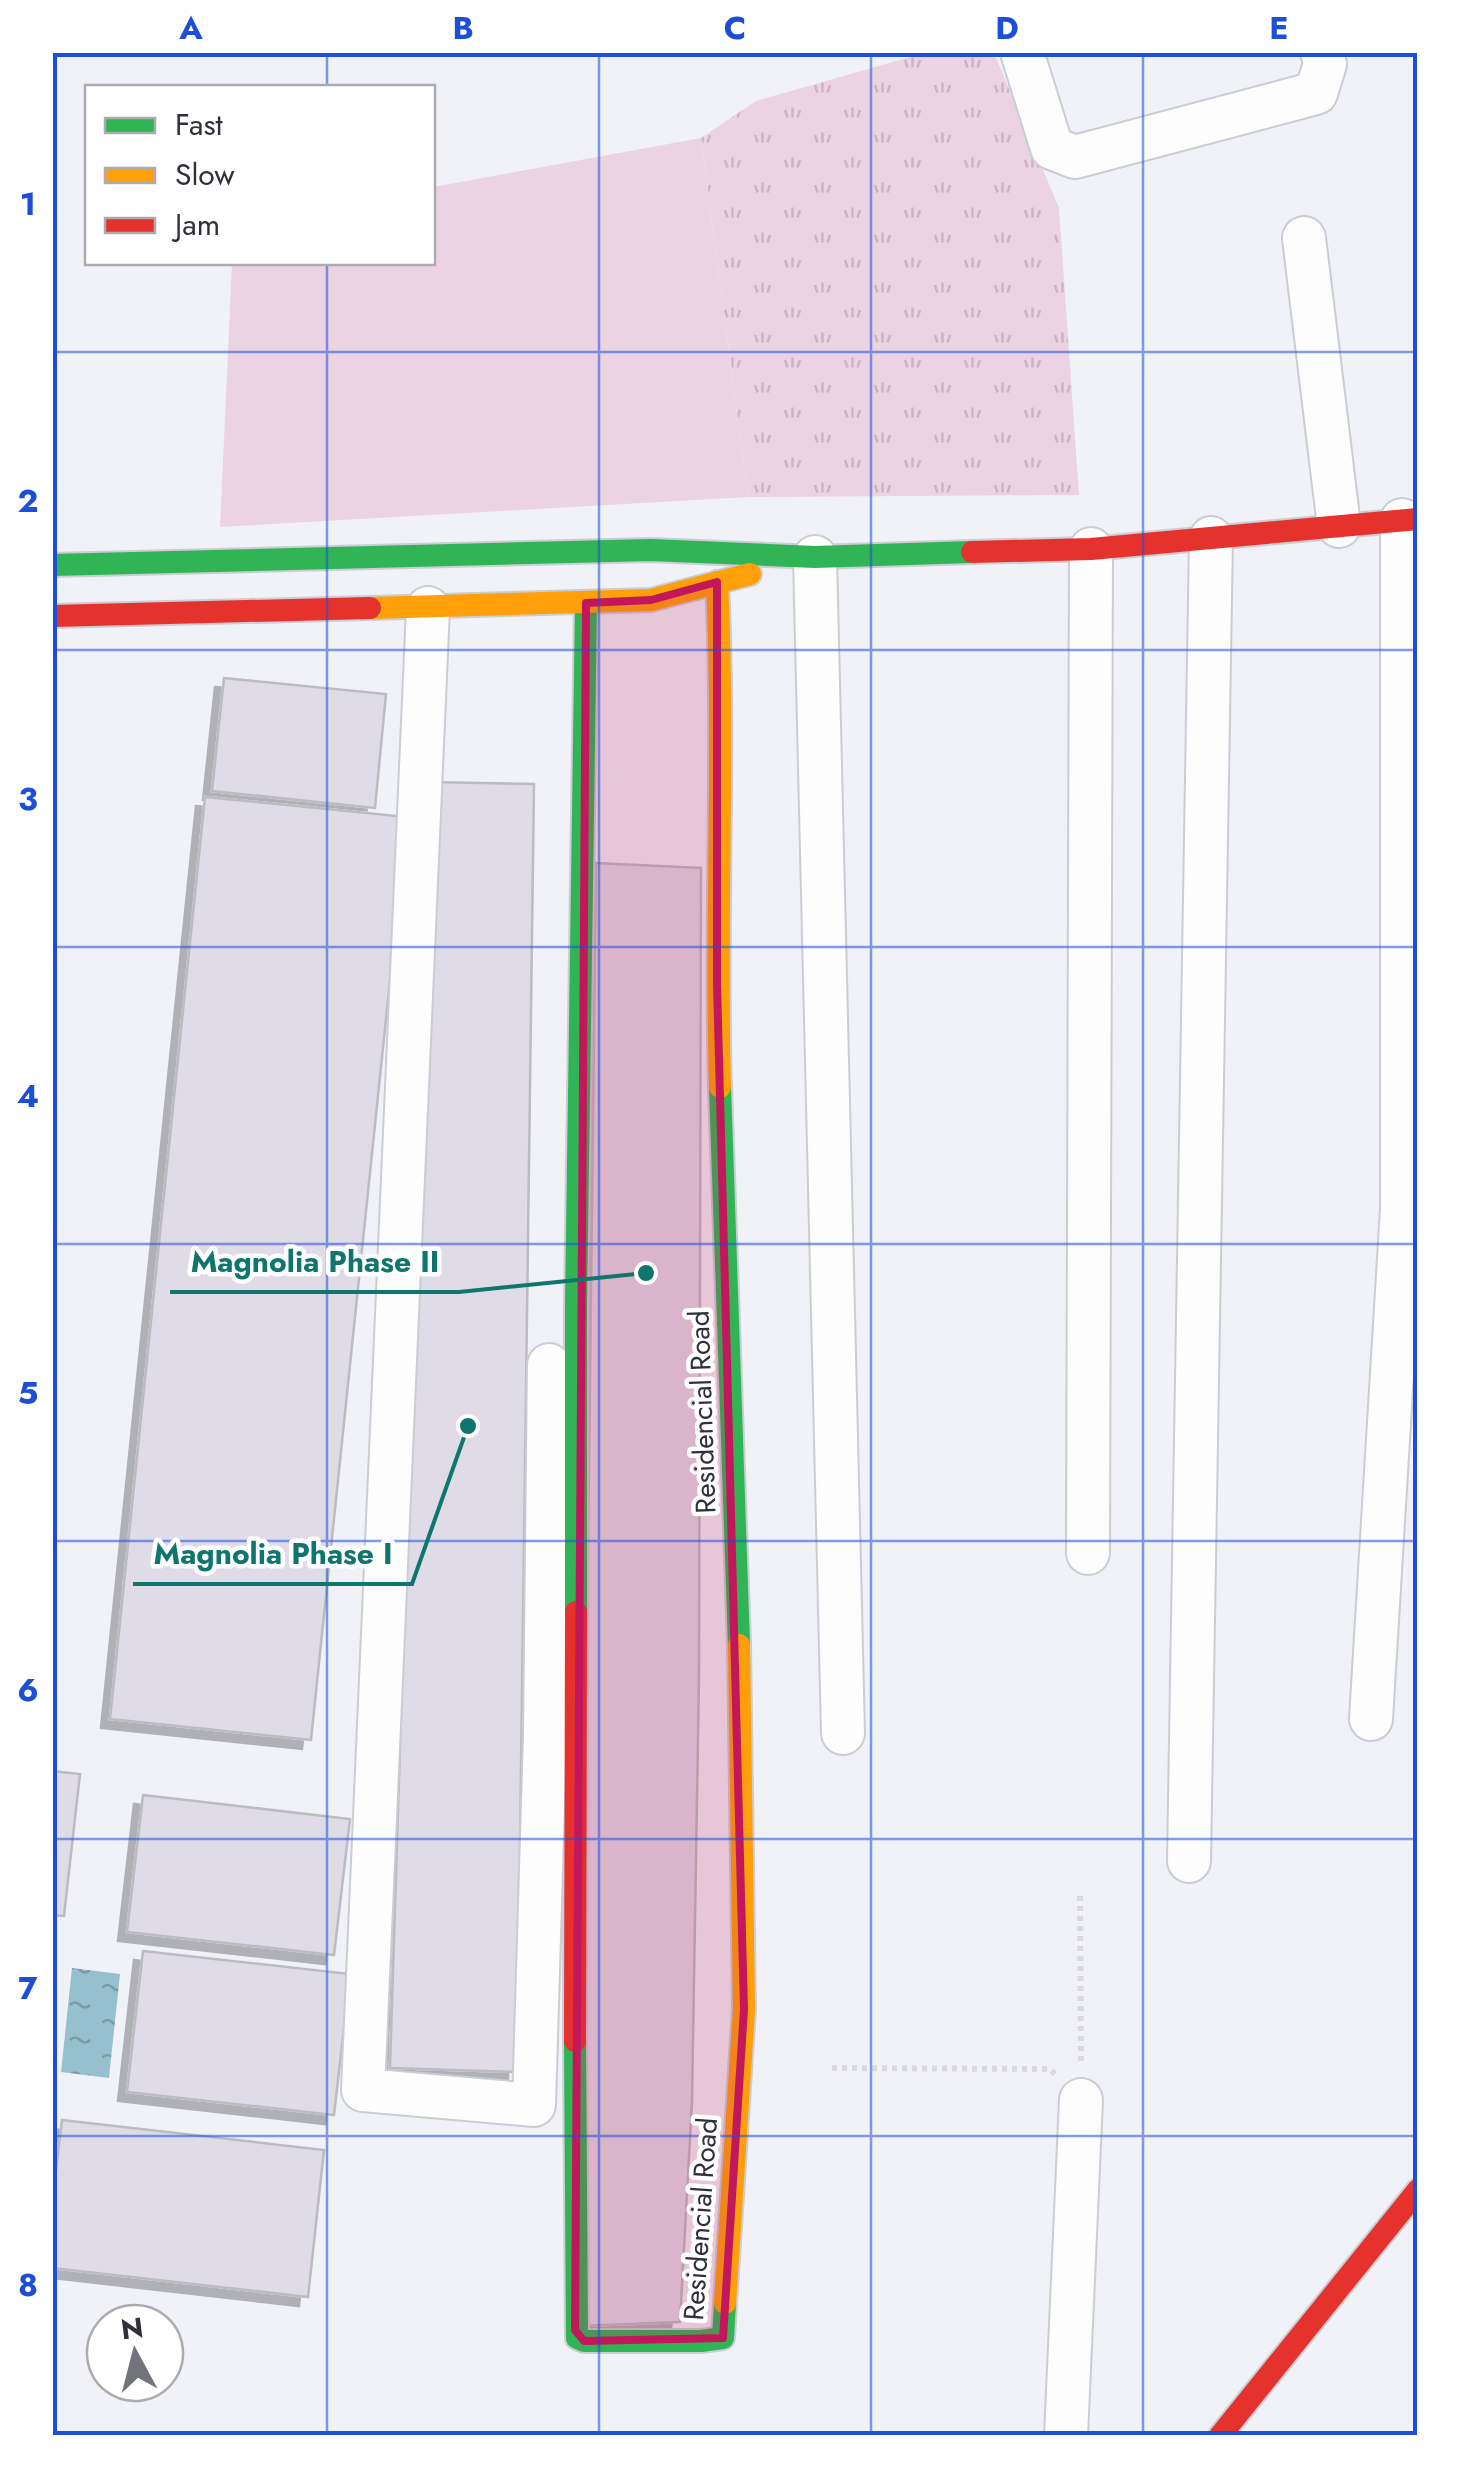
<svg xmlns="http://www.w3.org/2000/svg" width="1470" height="2488" font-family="Jost,sans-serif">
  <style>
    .grass { fill: url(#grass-tufts) }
    .pitch { fill: #ecd3e4 }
    .water { fill: url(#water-ripples) }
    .building { fill: #dfdbe7; stroke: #bcbbc1; stroke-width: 2.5; filter: url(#shadow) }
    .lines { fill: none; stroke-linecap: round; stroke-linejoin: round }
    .street-casing { stroke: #cbcdd4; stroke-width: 46 }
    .fast-casing { stroke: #cbcdd4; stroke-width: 26 }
    .slow-casing { stroke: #cbcdd4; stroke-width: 26 }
    .jam-casing { stroke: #cbcdd4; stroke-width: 26 }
    .path { stroke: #dadadd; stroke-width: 6; stroke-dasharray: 5 5; stroke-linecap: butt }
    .street { stroke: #fdfdfe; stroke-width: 42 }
    .fast { stroke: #30b455; stroke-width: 22 }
    .slow { stroke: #ff9f0a; stroke-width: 22 }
    .jam { stroke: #e5322d; stroke-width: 22 }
    .marked { fill: #c2185b; fill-opacity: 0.2; stroke: #c2185b; stroke-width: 8; stroke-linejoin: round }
    .grid { fill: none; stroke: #1d4ed8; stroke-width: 2.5; stroke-opacity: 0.55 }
    .labels { text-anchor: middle; stroke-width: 9; stroke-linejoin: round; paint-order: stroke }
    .street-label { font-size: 28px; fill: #2f3038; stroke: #fff }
    .leader { fill: none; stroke: #0f766e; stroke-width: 4 }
    .callout-dot { fill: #0f766e; stroke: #fff; stroke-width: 4 }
    .callout-label { font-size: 30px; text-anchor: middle; font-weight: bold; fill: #0f766e; stroke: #fff; stroke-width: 9; stroke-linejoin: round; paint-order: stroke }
    .neatline { fill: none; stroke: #1d4ed8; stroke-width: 4 }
    .grid-label { font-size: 32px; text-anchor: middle; font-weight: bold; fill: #1d4ed8 }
  </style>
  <defs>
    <pattern id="grass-tufts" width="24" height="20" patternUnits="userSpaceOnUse" patternTransform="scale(2.5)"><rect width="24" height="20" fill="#ecd3e4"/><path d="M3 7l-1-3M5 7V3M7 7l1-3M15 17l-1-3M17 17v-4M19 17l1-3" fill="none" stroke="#cbb5c4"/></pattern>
    <pattern id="water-ripples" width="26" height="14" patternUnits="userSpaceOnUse" patternTransform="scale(2.5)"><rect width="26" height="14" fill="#96c0cd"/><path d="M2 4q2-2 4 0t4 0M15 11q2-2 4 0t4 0" fill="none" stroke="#7b9ca7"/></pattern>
    <filter id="shadow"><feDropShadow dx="-9" dy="9" stdDeviation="0" flood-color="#0004"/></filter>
  </defs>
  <rect width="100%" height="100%" fill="#f0f2f8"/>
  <path class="grass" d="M924,53H994L1059,208L1079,495L748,497L701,138L756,101Z"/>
  <path class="pitch" d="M701,138L748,497L220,527L232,263L432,262L433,187Z"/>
  <path class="water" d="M72,1968L120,1974L109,2078L61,2072Z"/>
  <path class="building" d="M224,678L386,694L375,808L212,791Z
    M430,782L534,784L517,2072L390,2068Z
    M205,797L407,817L311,1740L110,1719Z
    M596,863L701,868L699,1677L692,2102L680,2322L579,2326Z
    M52,1771L80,1774L64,1916L52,1915Z
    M143,1795L350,1819L334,1955L127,1932Z
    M143,1951L350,1974L334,2115L127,2092Z
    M62,2120L324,2150L308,2297L52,2268V2202Z"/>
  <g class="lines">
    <g class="street-casing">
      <path id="street" d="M1022,52L1052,148L1075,157L1316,93L1325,64L1322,52
        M1304,238L1339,526
        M815,557L843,1733
        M428,608L363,2090L534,2105L545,1736L549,1365
        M1088,1553L1091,549
        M1371,1719L1402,1209V520
        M1189,1861L1211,538
        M1066,2436L1081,2100"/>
    </g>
    <g class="fast-casing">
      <path id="fast" d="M52,565L651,550L815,557L972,552
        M720,1087L739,1645
        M576,1612V1305L586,603
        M575,2041L577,2338L584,2341H701L723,2338L725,2303"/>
    </g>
    <g class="slow-casing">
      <path id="slow" d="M717,582C725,750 715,918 720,1087
        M370,608L651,600L750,574
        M725,2303L744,2009L739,1645"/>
    </g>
    <g class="jam-casing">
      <path id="jam" d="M972,552L1091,549L1418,519
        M52,616L370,608
        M575,2041L576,1612
        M1220,2436L1418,2190"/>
    </g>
    <path class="path" d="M1080,1896L1081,2063
      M832,2068L1049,2069L1055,2074"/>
    <use href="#street" class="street"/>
    <use href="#fast" class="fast"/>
    <use href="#slow" class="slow"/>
    <use href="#jam" class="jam"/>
  </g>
  <path class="marked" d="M717,582V983L744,2009L723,2338L584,2341L575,2330L586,603L651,600Z"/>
  <path class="grid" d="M327,52V88M599,52V2436M871,52V2436M1143,52V2436M327,262V2436M52,352H1418M52,650H1418M52,947H1418M52,1244H1418M52,1541H1418M52,1839H1418M52,2136H1418"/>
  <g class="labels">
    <g class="street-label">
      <text transform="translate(702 1412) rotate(-92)" y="10">Residencial Road</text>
      <text transform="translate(700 2219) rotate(-86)" y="10">Residencial Road</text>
    </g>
  </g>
  <path class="leader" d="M646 1273L459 1292H170M468 1426L412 1584H133"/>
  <g class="callout-dot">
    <circle cx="646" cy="1273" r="10"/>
    <circle cx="468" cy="1426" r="10"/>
  </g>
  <g class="callout-label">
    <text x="315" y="1272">Magnolia Phase II</text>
    <text x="273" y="1564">Magnolia Phase I</text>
  </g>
  <rect width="1470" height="2488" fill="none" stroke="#ffffff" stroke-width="110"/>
  <rect x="85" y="85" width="350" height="180" fill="#ffffff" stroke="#acacaf" stroke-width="2.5"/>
  <rect x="105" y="118" width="50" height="15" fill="#30b455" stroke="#acacaf" stroke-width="2.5"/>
  <text x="175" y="135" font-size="30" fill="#2f3038">Fast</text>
  <rect x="105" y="168" width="50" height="15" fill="#ff9f0a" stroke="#acacaf" stroke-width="2.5"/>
  <text x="175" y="185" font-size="30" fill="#2f3038">Slow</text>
  <rect x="105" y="218" width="50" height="15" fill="#e5322d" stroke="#acacaf" stroke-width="2.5"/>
  <text x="175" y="235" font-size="30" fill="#2f3038">Jam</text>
  <g transform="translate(135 2353) rotate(353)"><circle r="48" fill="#ffffff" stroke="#acacaf" stroke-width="2.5"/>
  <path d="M0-8L18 38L0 25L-18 38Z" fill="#73747b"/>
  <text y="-15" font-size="28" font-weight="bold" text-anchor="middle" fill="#2f3038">N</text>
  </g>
  <rect x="55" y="55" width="1360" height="2378" class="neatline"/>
  <g class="grid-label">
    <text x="191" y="39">A</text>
    <text x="463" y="39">B</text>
    <text x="735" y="39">C</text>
    <text x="1007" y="39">D</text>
    <text x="1279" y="39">E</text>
    <text x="28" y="215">1</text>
    <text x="28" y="512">2</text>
    <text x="28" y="810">3</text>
    <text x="28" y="1107">4</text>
    <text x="28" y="1404">5</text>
    <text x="28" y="1701">6</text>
    <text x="28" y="1999">7</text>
    <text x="28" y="2296">8</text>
  </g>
</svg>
